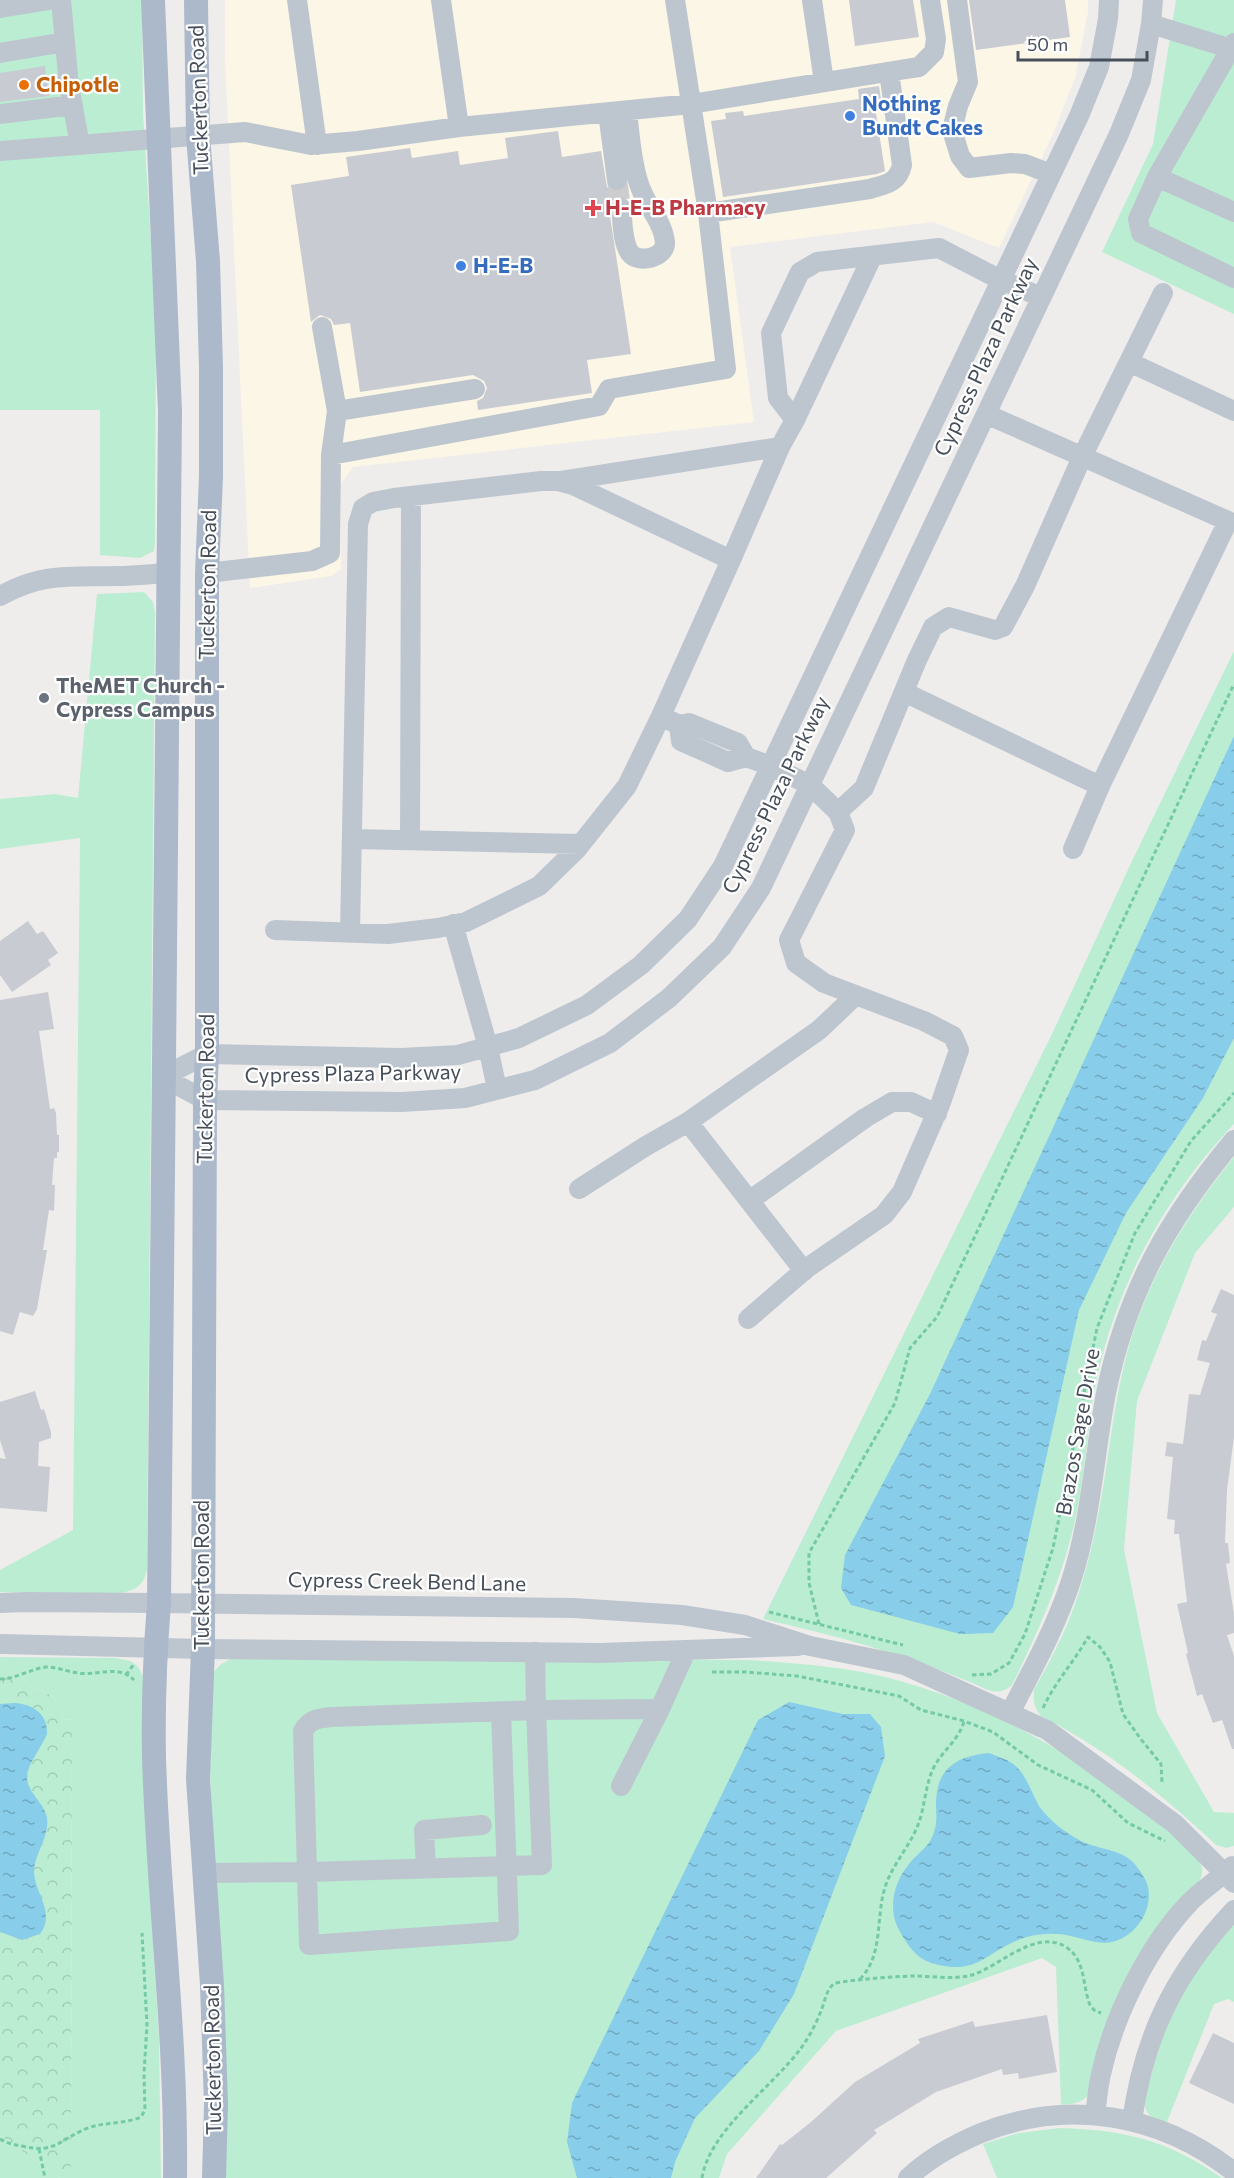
<svg xmlns="http://www.w3.org/2000/svg" width="1234" height="2178" font-family="Commissioner,sans-serif">
  <style>
    .commercial { fill: #fbf6e5 }
    .grass { fill: #bbedd2 }
    .park { fill: url(#park-crowns) }
    .water { fill: url(#water-ripples) }
    .building { fill: #c9cbd2 }
    .lines { fill: none; stroke-linecap: round; stroke-linejoin: round }
    .minor-tunnel { stroke: #cdcdcf; stroke-width: 20; stroke-dasharray: 20 10; stroke-linecap: butt }
    .path { stroke: #74caa7; stroke-width: 3; stroke-dasharray: 4.5 3; stroke-linecap: butt }
    .minor { stroke: #bdc6cf; stroke-width: 20 }
    .major { stroke: #acb9cb; stroke-width: 24 }
    .food-dot { fill: #e8710a; stroke: #fff; stroke-width: 2 }
    .shop-dot { fill: #3f7fe0; stroke: #fff; stroke-width: 2 }
    .health-dot { fill: #e0444e; stroke: #fff; stroke-width: 2 }
    .worship-dot { fill: #6b7280; stroke: #fff; stroke-width: 2 }
    .labels { text-anchor: middle; stroke-width: 4.5; stroke-linejoin: round; paint-order: stroke }
    .food-label { font-size: 21px; font-weight: bold; fill: #c56008; stroke: #fff; text-anchor: start }
    .street-label { font-size: 21px; fill: #454e59; stroke: #fff }
    .shop-label { font-size: 21px; font-weight: bold; fill: #366cbe; stroke: #fff; text-anchor: start }
    .health-label { font-size: 21px; font-weight: bold; fill: #be3a42; stroke: #fff; text-anchor: start }
    .worship-label { font-size: 21px; font-weight: bold; fill: #5b616d; stroke: #fff; text-anchor: start }
  </style>
  <defs>
    <pattern id="park-crowns" width="20" height="18" patternUnits="userSpaceOnUse" patternTransform="scale(1.5)"><rect width="20" height="18" fill="#bbedd2"/><path d="M2 6a3 3 0 1 1 6 0M12 15a3 3 0 1 1 6 0" fill="none" stroke="#a2cdb7"/></pattern>
    <pattern id="water-ripples" width="26" height="14" patternUnits="userSpaceOnUse" patternTransform="scale(1.5)"><rect width="26" height="14" fill="#88cde9"/><path d="M2 4q2-2 4 0t4 0M15 11q2-2 4 0t4 0" fill="none" stroke="#71a9c0"/></pattern>
  </defs>
  <rect width="100%" height="100%" fill="#efedec"/>
  <path class="commercial" d="M225,0H1088V12L1075,78L1053,134L999,248L933,222L730,247L754,422L353,467L340,485L341,569L331,576L250,588L225,59Z"/>
  <path class="grass" d="M0,0H142L143,113L156,324L155,542L154,551L140,558L100,555V410H0Z
    M1176,0H1234V314L1102,252L1153,144Z
    M144,592L153,602L155,612L147,1569C143,1590 130,1592 112,1594L0,1592V1570L73,1530L80,838L0,849V799L55,794L78,798L97,594Z
    M1234,651V1124C1162,1200 1111,1294 1093,1398C1086,1445 1083,1492 1071,1537C1057,1590 1036,1636 1012,1685C997,1698 987,1689 970,1682C903,1654 834,1635 763,1619L1052,1034L1132,861Z
    M1234,1157V1207L1195,1253L1137,1401L1124,1549L1157,1713L1214,1812L1234,1813V1846L1226,1848L1216,1845C1163,1795 1106,1749 1041,1716C1034,1708 1033,1701 1034,1690C1044,1672 1054,1653 1063,1634C1079,1599 1091,1554 1098,1516C1109,1460 1113,1402 1129,1346C1149,1276 1188,1213 1234,1157Z
    M0,1657L115,1658C136,1661 139,1664 145,1683L149,1876L159,2040L161,2178H71L72,1720L64,1719L53,1696L31,1687L0,1660Z
    M232,1658L745,1660C784,1662 823,1665 862,1672C941,1687 1020,1724 1086,1768C1108,1782 1127,1799 1147,1815C1160,1824 1200,1854 1202,1868C1205,1885 1180,1898 1173,1912C1146,1973 1118,2033 1090,2094C1081,2103 1074,2104 1061,2105L1056,1967L1042,1958L836,2031L727,2154L719,2178H226L210,1770L213,1673L220,1665Z
    M1234,1925V2002L1228,1999L1214,2004L1167,2122C1161,2120 1151,2119 1147,2112C1141,2101 1148,2087 1151,2076C1165,2020 1192,1966 1234,1925Z
    M1060,2128C1125,2130 1168,2140 1222,2178H997L983,2144L1019,2133Z
    M0,2135L60,2178H0Z"/>
  <path class="park" d="M0,1660L31,1687L53,1696L64,1719L72,1720L71,2178H60L0,2135Z"/>
  <path class="water" d="M1234,736V1038L1203,1098L1126,1213L1079,1310L1013,1607L993,1633L960,1634L851,1605L841,1588L845,1555L930,1394Z
    M789,1702L843,1714H870L881,1727L885,1756L794,1994L759,2051L695,2118L675,2162L671,2178H577L567,2142L572,2103L758,1720Z
    M14,1703C33,1704 48,1714 47,1734C42,1747 28,1763 27,1776C26,1792 45,1803 47,1818C50,1837 34,1854 34,1872C35,1894 56,1913 40,1934L22,1940L0,1932V1704Z
    M989,1753C995,1756 1004,1758 1010,1762C1025,1770 1031,1792 1039,1806C1044,1813 1052,1821 1058,1826C1065,1831 1073,1837 1081,1841C1099,1850 1125,1849 1137,1867C1141,1872 1147,1881 1148,1887C1153,1911 1135,1937 1112,1942C1099,1945 1084,1939 1071,1936C1054,1932 1035,1933 1018,1940C984,1954 977,1975 935,1964C924,1962 913,1953 907,1943C899,1931 893,1921 893,1906C893,1891 899,1876 909,1864C921,1849 932,1847 936,1824C937,1817 936,1810 936,1802C937,1767 958,1756 989,1753Z"/>
  <path class="building" d="M849,0H913L919,37L855,46Z
    M969,0H1065L1070,37L976,50Z
    M45,66L49,96L0,102V73Z
    M879,86L882,106L875,107L885,171L877,174L723,197L711,121L726,119L725,113L743,111L744,116L859,99L858,89Z
    M558,131L562,157L601,151L607,187L613,191L624,190L625,197L619,196L613,199L609,209L631,354L587,360L592,393L478,410L477,401L483,398L487,388L484,381L473,375L360,392L350,323L334,325L331,319L320,315L311,322L291,185L349,176L346,157L410,148L412,158L458,151L460,165L508,158L505,138Z
    M28,921L37,934L43,931L58,953L48,960L51,965L12,992L0,975V941Z
    M48,992L54,1029L39,1031L50,1109L54,1108L56,1113L57,1135H59V1152H57V1158H54L52,1185H55L54,1211L49,1210L43,1250H47L37,1309L33,1316L20,1312L13,1335L0,1331V1000Z
    M1221,1289L1234,1295V1437L1227,1490L1225,1543H1228L1230,1563L1226,1564L1234,1614V1633L1227,1635L1234,1656V1749H1232L1222,1720L1213,1723L1202,1694L1197,1696L1186,1654L1188,1653L1177,1604L1187,1602L1179,1534H1174L1175,1520L1167,1519L1173,1457L1165,1456L1167,1442L1183,1444L1189,1394L1200,1395L1210,1363L1197,1360L1202,1340L1206,1341L1217,1314L1211,1312Z
    M35,1391L41,1410L44,1409L51,1432V1438L39,1442L38,1466L50,1467L47,1512L0,1508V1458L6,1459L0,1440V1402Z
    M1047,2015L1057,2072L1019,2079L1018,2073L1003,2075L1002,2069L936,2092L874,2130L877,2133L826,2178H756L780,2144L782,2145L811,2122L855,2082L920,2043L918,2039L973,2021L975,2027Z
    M1213,2033L1234,2043V2104L1189,2083Z"/>
  <g class="lines">
    <path class="minor-tunnel" d="M617,180L621,208"/>
    <path class="path" d="M769,1612L903,1645
      M819,1624L809,1583V1553L895,1403L910,1348L937,1317L1234,684
      M712,1672H745L797,1676L899,1696L921,1710L964,1721L993,1732L1038,1765L1092,1790L1128,1823L1165,1841
      M126,1675L134,1664
      M972,1675L991,1674L1009,1663L1025,1634L1053,1548L1097,1328L1135,1233L1191,1141L1234,1093
      M0,1679C16,1679 30,1669 46,1667C57,1667 68,1672 79,1673C98,1676 118,1664 134,1680
      M1043,1708C1055,1682 1074,1662 1088,1637L1100,1647L1110,1662L1123,1714L1140,1738L1161,1764L1162,1782
      M860,1979C883,1956 876,1920 884,1891C890,1867 909,1848 918,1825C925,1807 925,1785 934,1767C943,1750 959,1740 964,1721
      M0,2139C7,2143 14,2145 22,2146C57,2155 61,2137 91,2127C107,2122 125,2124 141,2117L145,2110L144,2073L147,2025L142,1933
      M39,2149L45,2178
      M702,2178C710,2129 773,2087 801,2048C809,2037 816,2024 821,2011C825,2002 826,1989 835,1983C861,1979 887,1977 913,1976C932,1976 954,1980 972,1975C999,1967 1035,1928 1066,1947C1086,1960 1082,1985 1090,2005L1094,2010L1101,2013"/>
    <path class="minor" d="M61,0L69,86L80,145
      M297,0L317,145
      M441,0L459,127
      M812,0L824,82
      M957,0L968,82L958,106L952,130L960,156L969,168L1011,163L1025,164L1051,174
      M0,8L49,0
      M1151,24L1232,49
      M1234,43L1157,177L1138,219L1141,233L1234,278
      M0,53L65,42
      M608,113L617,180
      M0,114L73,105
      M0,151L245,132L311,145L358,141L459,127L691,104L887,72L919,67L934,52L936,39L930,0
      M1157,177L1234,212
      M621,208C623,222 622,242 630,253C638,264 666,258 665,242C663,221 645,204 639,184C631,161 630,135 627,111
      M708,213L870,189C886,184 898,183 902,165L889,72
      M322,327L337,411L475,389
      M1129,362L1234,411
      M795,420L872,257
      M331,455L337,411
      M561,481L780,447
      M731,560L780,447L795,420L778,398L771,333L800,272L817,262L939,248L1001,280L1041,297
      M207,573L312,561L330,553L331,455L599,406L609,389L726,369L708,213L675,0
      M0,596C43,572 71,577 117,576C134,576 151,574 168,573
      M904,692L1100,786L1228,521L986,414
      M679,725L681,741L728,762L746,757L771,766L810,785L838,812L845,830L789,940L796,963L824,983L924,1021L953,1036L959,1050L940,1105L902,1192L884,1215L807,1268L748,1319
      M838,812L864,788L917,660L933,627L949,617L995,630L1003,627L1025,586L1082,457L1163,293
      M352,839L581,844
      M410,840L411,496
      M1073,849L1100,786
      M453,924L488,1047L497,1089
      M275,930L388,934L438,928L466,922L539,886L577,849L627,786L661,716
      M350,933L358,524L363,508L373,502L394,498L541,481H558L573,485L731,560L661,716L679,725L689,723L738,743L746,757
      M162,1077L205,1100L402,1102L465,1098L535,1080L610,1043L669,998L722,947L761,888L1119,134L1141,80L1151,24L1153,0
      M162,1077L207,1054L401,1058L458,1055L519,1038L587,1005L641,965L688,919L723,866L1079,116L1099,67L1108,19L1109,0
      M688,1122L804,1271
      M579,1189L646,1146L688,1122L819,1030L856,995
      M749,1201L865,1118L892,1102H911L937,1114
      M0,1603L26,1602L159,1603L574,1608L682,1615L745,1625L810,1646L904,1665L1047,1730L1175,1824L1234,1883
      M0,1644L203,1649L600,1653L798,1646
      M535,1652L536,1710L660,1709
      M536,1710L542,1865L307,1872L303,1731C310,1719 319,1718 332,1717Z
      M1010,1713C1032,1670 1056,1627 1071,1581C1091,1520 1094,1456 1106,1393C1127,1291 1168,1219 1234,1140
      M621,1786L660,1709L686,1651
      M426,1868L424,1830L482,1825
      M204,1873L307,1872L309,1945L509,1931L501,1712
      M1095,2115C1097,2101 1098,2087 1101,2074C1114,2015 1148,1946 1190,1902C1203,1889 1219,1879 1232,1866
      M1132,2121C1144,2035 1175,1973 1234,1910
      M908,2178C929,2158 955,2144 981,2133C1069,2098 1160,2114 1234,2172"/>
    <path class="major" d="M153,0L170,412L159,1603C155,1654 153,1706 154,1757C158,1898 177,2037 175,2178
      M196,0L198,136L208,261L211,368V476L207,573V1054L205,1100L203,1649L198,1779L212,1985L216,2104L214,2178"/>
  </g>
  <circle class="food-dot" cx="24" cy="85" r="6"/>
  <g class="shop-dot">
    <circle cx="850" cy="116" r="6"/>
    <circle cx="461" cy="266" r="6"/>
  </g>
  <path class="health-dot" d="M590 199h6v6h6v6h-6v6h-6v-6h-6v-6h6z"/>
  <circle class="worship-dot" cx="44" cy="698" r="6"/>
  <g class="labels">
    <g class="food-label">
      <text x="36" y="92">Chipotle</text>
    </g>
    <g class="street-label">
      <text transform="translate(199 100) rotate(-92)" y="7">Tuckerton Road</text>
      <text transform="translate(986 357) rotate(-65)" y="7">Cypress Plaza Parkway</text>
      <text transform="translate(208 585) rotate(-89)" y="7">Tuckerton Road</text>
      <text transform="translate(776 795) rotate(-64)" y="7">Cypress Plaza Parkway</text>
      <text transform="translate(353 1074) rotate(-1)" y="7">Cypress Plaza Parkway</text>
      <text transform="translate(206 1089) rotate(-89)" y="7">Tuckerton Road</text>
      <text transform="translate(1078 1432) rotate(-80)" y="7">Brazos Sage Drive</text>
      <text transform="translate(202 1575) rotate(-90)" y="7">Tuckerton Road</text>
      <text transform="translate(407 1582) rotate(1)" y="7">Cypress Creek Bend Lane</text>
      <text transform="translate(213 2060) rotate(-91)" y="7">Tuckerton Road</text>
    </g>
    <g class="shop-label">
      <text x="862" y="111">Nothing<tspan x="862" dy="24">Bundt Cakes</tspan></text>
      <text x="473" y="273">H-E-B</text>
    </g>
    <g class="health-label">
      <text x="605" y="215">H-E-B Pharmacy</text>
    </g>
    <g class="worship-label">
      <text x="56" y="693">TheMET Church -<tspan x="56" dy="24">Cypress Campus</tspan></text>
    </g>
  </g>
  <path d="M1018 51v9h129v-9" fill="none" stroke="#454e59" stroke-width="3"/>
  <text x="1027" y="51" font-size="18" fill="#454e59" stroke="#ffffff" stroke-width="4.5" paint-order="stroke">50 m</text>
</svg>
